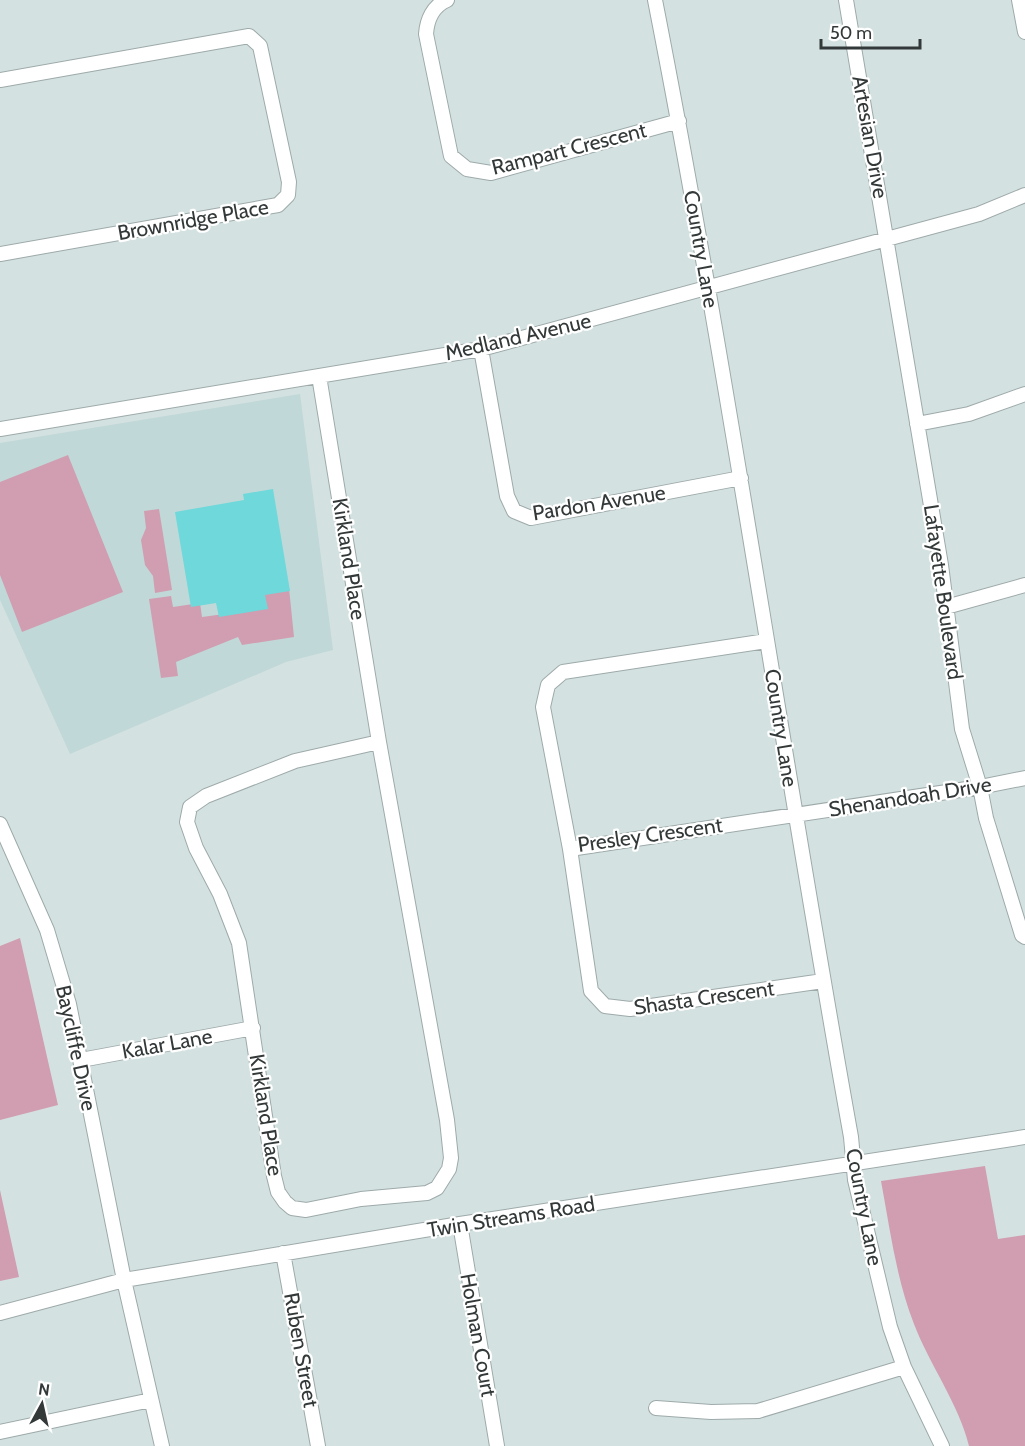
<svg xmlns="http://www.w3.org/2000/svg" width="1025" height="1446" font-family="Cabin,sans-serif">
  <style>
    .built { fill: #c1d8d8 }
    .green { fill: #d09eb0 }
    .building { fill: #6ed8da }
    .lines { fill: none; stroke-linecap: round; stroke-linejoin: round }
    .minor-casing { stroke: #9eaaaa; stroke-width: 16 }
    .minor { stroke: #fff; stroke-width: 14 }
    .labels { text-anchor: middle; stroke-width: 4.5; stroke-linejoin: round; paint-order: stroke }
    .street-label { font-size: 21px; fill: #333838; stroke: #fff }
  </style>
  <rect width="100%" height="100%" fill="#d4e1e1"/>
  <path class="built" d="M300,394L333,650L286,662L70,754L0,600V443Z"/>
  <path class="green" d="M68,455L123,592L22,632L0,575V482Z
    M159,509L172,590L155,593L153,576L145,565L141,540L146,528L144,511Z
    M289,588L294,637L242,645L238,637L176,662L178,676L161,678L149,599L171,596L173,607L200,603L202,617L261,609L259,593Z
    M20,938L58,1105L0,1120V946Z
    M985,1166L998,1239L1025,1235V1446H969C958,1402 930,1366 914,1324C896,1278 890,1229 881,1181Z
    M0,1190L19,1277L0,1281Z"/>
  <path class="building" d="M273,489L290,591L265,595L268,609L219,617L216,603L191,607L175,512L244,500L243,494Z"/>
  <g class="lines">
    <g class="minor-casing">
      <path id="minor" d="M447,0C433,6 427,20 426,34L451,156L467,169L491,173L679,121
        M655,0C729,378 783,759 851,1137L855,1180L890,1327L904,1367L942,1446
        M846,0L941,565L962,729L980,787L986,818L1022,935L1025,937
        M1019,0L1025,32
        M0,80L249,36L260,46L289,182L288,195L278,205L0,254
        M481,349L507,496L514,511L531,518L741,478
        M319,376L379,742L447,1120L451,1158L449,1169L437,1188L427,1193L361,1199L306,1210L292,1208L285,1202L278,1192L274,1176L239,943L220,894L196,848L187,822L190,807L206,796L295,761L379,742
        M917,424L969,414L1025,394
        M0,429L481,349L979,214L1025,195
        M946,607L1025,585
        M766,641L563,672L548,685L543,707L570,849L591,991L605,1006L630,1009L823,981
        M0,824L47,930L69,1004L124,1280L162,1446
        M570,849L980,787L1025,778
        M81,1060L253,1028
        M460,1224L497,1446
        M283,1253L318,1446
        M0,1313L124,1280L460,1224L1025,1137
        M656,1408L711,1412L758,1411L904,1367
        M0,1432L151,1400"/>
    </g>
    <use href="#minor" class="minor"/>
  </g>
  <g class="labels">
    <g class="street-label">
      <text transform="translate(870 137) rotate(80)" y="7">Artesian Drive</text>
      <text transform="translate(569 149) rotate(-14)" y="7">Rampart Crescent</text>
      <text transform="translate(193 220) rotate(-10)" y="7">Brownridge Place</text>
      <text transform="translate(701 249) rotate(80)" y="7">Country Lane</text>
      <text transform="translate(518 337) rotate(-13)" y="7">Medland Avenue</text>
      <text transform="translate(599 503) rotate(-9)" y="7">Pardon Avenue</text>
      <text transform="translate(349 559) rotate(81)" y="7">Kirkland Place</text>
      <text transform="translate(943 592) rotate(82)" y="7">Lafayette Boulevard</text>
      <text transform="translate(781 728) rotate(81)" y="7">Country Lane</text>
      <text transform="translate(910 797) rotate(-9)" y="7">Shenandoah Drive</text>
      <text transform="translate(650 835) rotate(-8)" y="7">Presley Crescent</text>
      <text transform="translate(704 998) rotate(-8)" y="7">Shasta Crescent</text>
      <text transform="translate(167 1044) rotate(-10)" y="7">Kalar Lane</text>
      <text transform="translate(76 1048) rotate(78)" y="7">Baycliffe Drive</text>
      <text transform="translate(266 1115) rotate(81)" y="7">Kirkland Place</text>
      <text transform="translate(864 1207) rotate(79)" y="7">Country Lane</text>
      <text transform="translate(511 1217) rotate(-9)" y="7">Twin Streams Road</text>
      <text transform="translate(478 1335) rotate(80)" y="7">Holman Court</text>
      <text transform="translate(301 1350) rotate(80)" y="7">Ruben Street</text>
    </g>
  </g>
  <g transform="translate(42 1404) rotate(8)" stroke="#ffffff" stroke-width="4.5" paint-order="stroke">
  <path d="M0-4.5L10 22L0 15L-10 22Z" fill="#333838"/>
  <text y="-9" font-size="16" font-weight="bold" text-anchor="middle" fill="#333838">N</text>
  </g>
  <path d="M821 39v9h99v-9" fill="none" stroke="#333838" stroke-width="3"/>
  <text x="830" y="39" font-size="18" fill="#333838" stroke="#ffffff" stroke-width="4.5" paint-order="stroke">50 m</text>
</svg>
